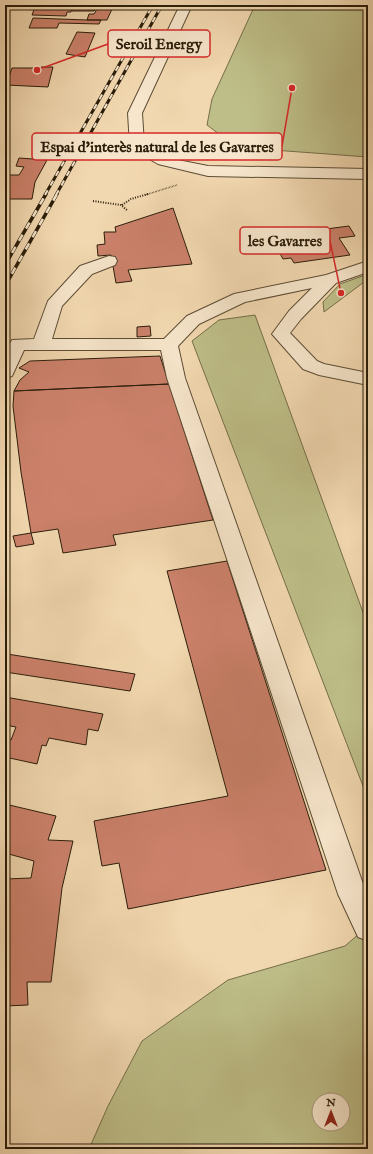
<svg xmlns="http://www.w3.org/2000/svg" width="373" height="1154" font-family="'IM FELL English',serif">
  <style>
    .green { fill: #bebe88; stroke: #746e49; fill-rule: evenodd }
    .building { fill: #cc816b; stroke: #2a1d0a }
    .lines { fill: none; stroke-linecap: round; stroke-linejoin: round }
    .minor-casing { stroke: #5c4c34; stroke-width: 2 }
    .path-far1 { stroke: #2a1d0a; stroke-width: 1.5; stroke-dasharray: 0.5 1; stroke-linecap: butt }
    .path { stroke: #2a1d0a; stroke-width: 2; stroke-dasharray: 1 1.5; stroke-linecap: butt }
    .minor { fill: #f7e6cc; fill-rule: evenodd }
    .rail-far1-casing { stroke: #2a1d0a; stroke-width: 3 }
    .rail-casing { stroke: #2a1d0a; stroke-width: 3.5 }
    .rail-far1 { stroke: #f7e6cc; stroke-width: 2; stroke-dasharray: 5.5; stroke-linecap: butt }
    .rail { stroke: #f7e6cc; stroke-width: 2.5; stroke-dasharray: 7; stroke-linecap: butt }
    .leader { fill: none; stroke: #d62828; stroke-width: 1.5 }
    .callout-dot { fill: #d62828; stroke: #f7e6cc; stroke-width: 1.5 }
    .callout { fill: #f7e6cc; stroke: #d62828; stroke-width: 1.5 }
    .callout-label { font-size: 15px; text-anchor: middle; font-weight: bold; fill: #2a1d0a }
  </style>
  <rect width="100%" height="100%" fill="#f2d8b0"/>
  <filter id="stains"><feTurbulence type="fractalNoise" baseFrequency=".005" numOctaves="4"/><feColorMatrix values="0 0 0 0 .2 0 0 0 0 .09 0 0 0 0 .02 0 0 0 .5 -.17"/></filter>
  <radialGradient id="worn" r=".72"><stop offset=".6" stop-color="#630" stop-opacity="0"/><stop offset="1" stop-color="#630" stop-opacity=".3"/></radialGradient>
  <path class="green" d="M255,5H368V157L273,150L231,143L207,125L212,99Z
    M368,274V279L324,312L323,302L340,284Z
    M255,315L368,626V799L192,341L219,320Z
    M368,926V1149H89L108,1106L142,1041L228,980L345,946ZM319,1100H343V1124H319Z"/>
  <path class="building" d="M35,7H52L72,8L71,12H67L66,16L32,15Z
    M73,8L95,9L94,11H72Z
    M97,9H112L107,20H87L89,14H94Z
    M33,18L87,20H101L99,24L59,23L57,28H29Z
    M77,32L95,33L85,57L66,54Z
    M41,67H53L48,87L6,85L12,68H40Z
    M19,158L47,160L35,182L32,199H5V176L6,175H19L24,167L16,166Z
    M173,208L192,264L128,270L132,281L116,283L111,255L98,256L97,245L105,244L104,232H116L115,227Z
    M349,226L355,236L339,238L350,255L294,263L291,258L283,259L277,248L310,244L303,232Z
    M150,326L151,336L137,337V327Z
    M160,356L169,384L14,391L20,380L29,372L19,368L30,361Z
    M169,384L213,520L113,535L116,545L63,553L58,529L31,533L21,472L13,406L14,391Z
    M31,533L34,544L16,547L13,536Z
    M227,561L326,870L128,909L119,863L102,866L94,821L228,796L167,571Z
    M7,654L135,674L130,691L5,672V660Z
    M5,697L103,714L98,731L88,729L86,745L49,738L46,746L42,745L37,764L5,757V738L11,740L16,727L5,725Z
    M5,804L56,816L48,840L73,841L62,888L51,982H27L28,1005L5,1006V879L31,878L34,861L5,853Z"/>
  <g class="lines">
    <g class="minor-casing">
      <path id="minor" d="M180,5H192L142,113L144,144L168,158L208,166L368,169V179L208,176L158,164L132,149L130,146L128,113Z
        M109,256L115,257L117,261L115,265L92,274L62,306L52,339H164L187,316L234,294L326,275L368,261V272L336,283L301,319L290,333L317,361L324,364L368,373V385L319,375L303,369L272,334L289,311L312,288L245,302L199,324L178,346L185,378L368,898V941L358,937L338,894L167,378L161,350H24L12,376L5,378V352L12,340L34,339L48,301L80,266Z"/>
    </g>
    <path class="path-far1" d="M145,195L177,185"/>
    <path class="path" d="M93,201L121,205L128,211
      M122,205L131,199L148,194"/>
    <use href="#minor" class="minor"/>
    <g class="rail-far1-casing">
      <path id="rail-far1" d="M45,195L153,5
        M56,195L162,5"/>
    </g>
    <g class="rail-casing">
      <path id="rail" d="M5,265L46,194
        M5,286L57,194"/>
    </g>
    <use href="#rail-far1" class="rail-far1"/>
    <use href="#rail" class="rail"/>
  </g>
  <path class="leader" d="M37 70L108 44M292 88L282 146M341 293L330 241"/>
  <g class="callout-dot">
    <circle cx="37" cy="70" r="4"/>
    <circle cx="292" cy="88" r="4"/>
    <circle cx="341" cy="293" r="4"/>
  </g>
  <g class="callout">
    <rect x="108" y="30" width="102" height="27" rx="4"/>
    <rect x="32" y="133" width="250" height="27" rx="4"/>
    <rect x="240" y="227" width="90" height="27" rx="4"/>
  </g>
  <g class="callout-label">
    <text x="159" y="49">Seroil Energy</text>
    <text x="157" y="152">Espai d'interès natural de les Gavarres</text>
    <text x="285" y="246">les Gavarres</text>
  </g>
  <rect width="373" height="1154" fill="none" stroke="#f2d8b0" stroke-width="20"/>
  <rect x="6" y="6" width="361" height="1142" fill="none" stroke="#2a1d0a" stroke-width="2"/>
  <rect x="10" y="10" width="353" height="1134" fill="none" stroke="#2a1d0a"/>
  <g transform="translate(331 1112)"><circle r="19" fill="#f7e6cc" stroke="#a5967e"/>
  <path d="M0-3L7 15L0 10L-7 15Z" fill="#8f2418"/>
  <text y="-6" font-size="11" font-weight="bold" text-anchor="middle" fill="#2a1d0a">N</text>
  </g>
  <rect width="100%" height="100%" filter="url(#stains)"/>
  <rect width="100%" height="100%" fill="url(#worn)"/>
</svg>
